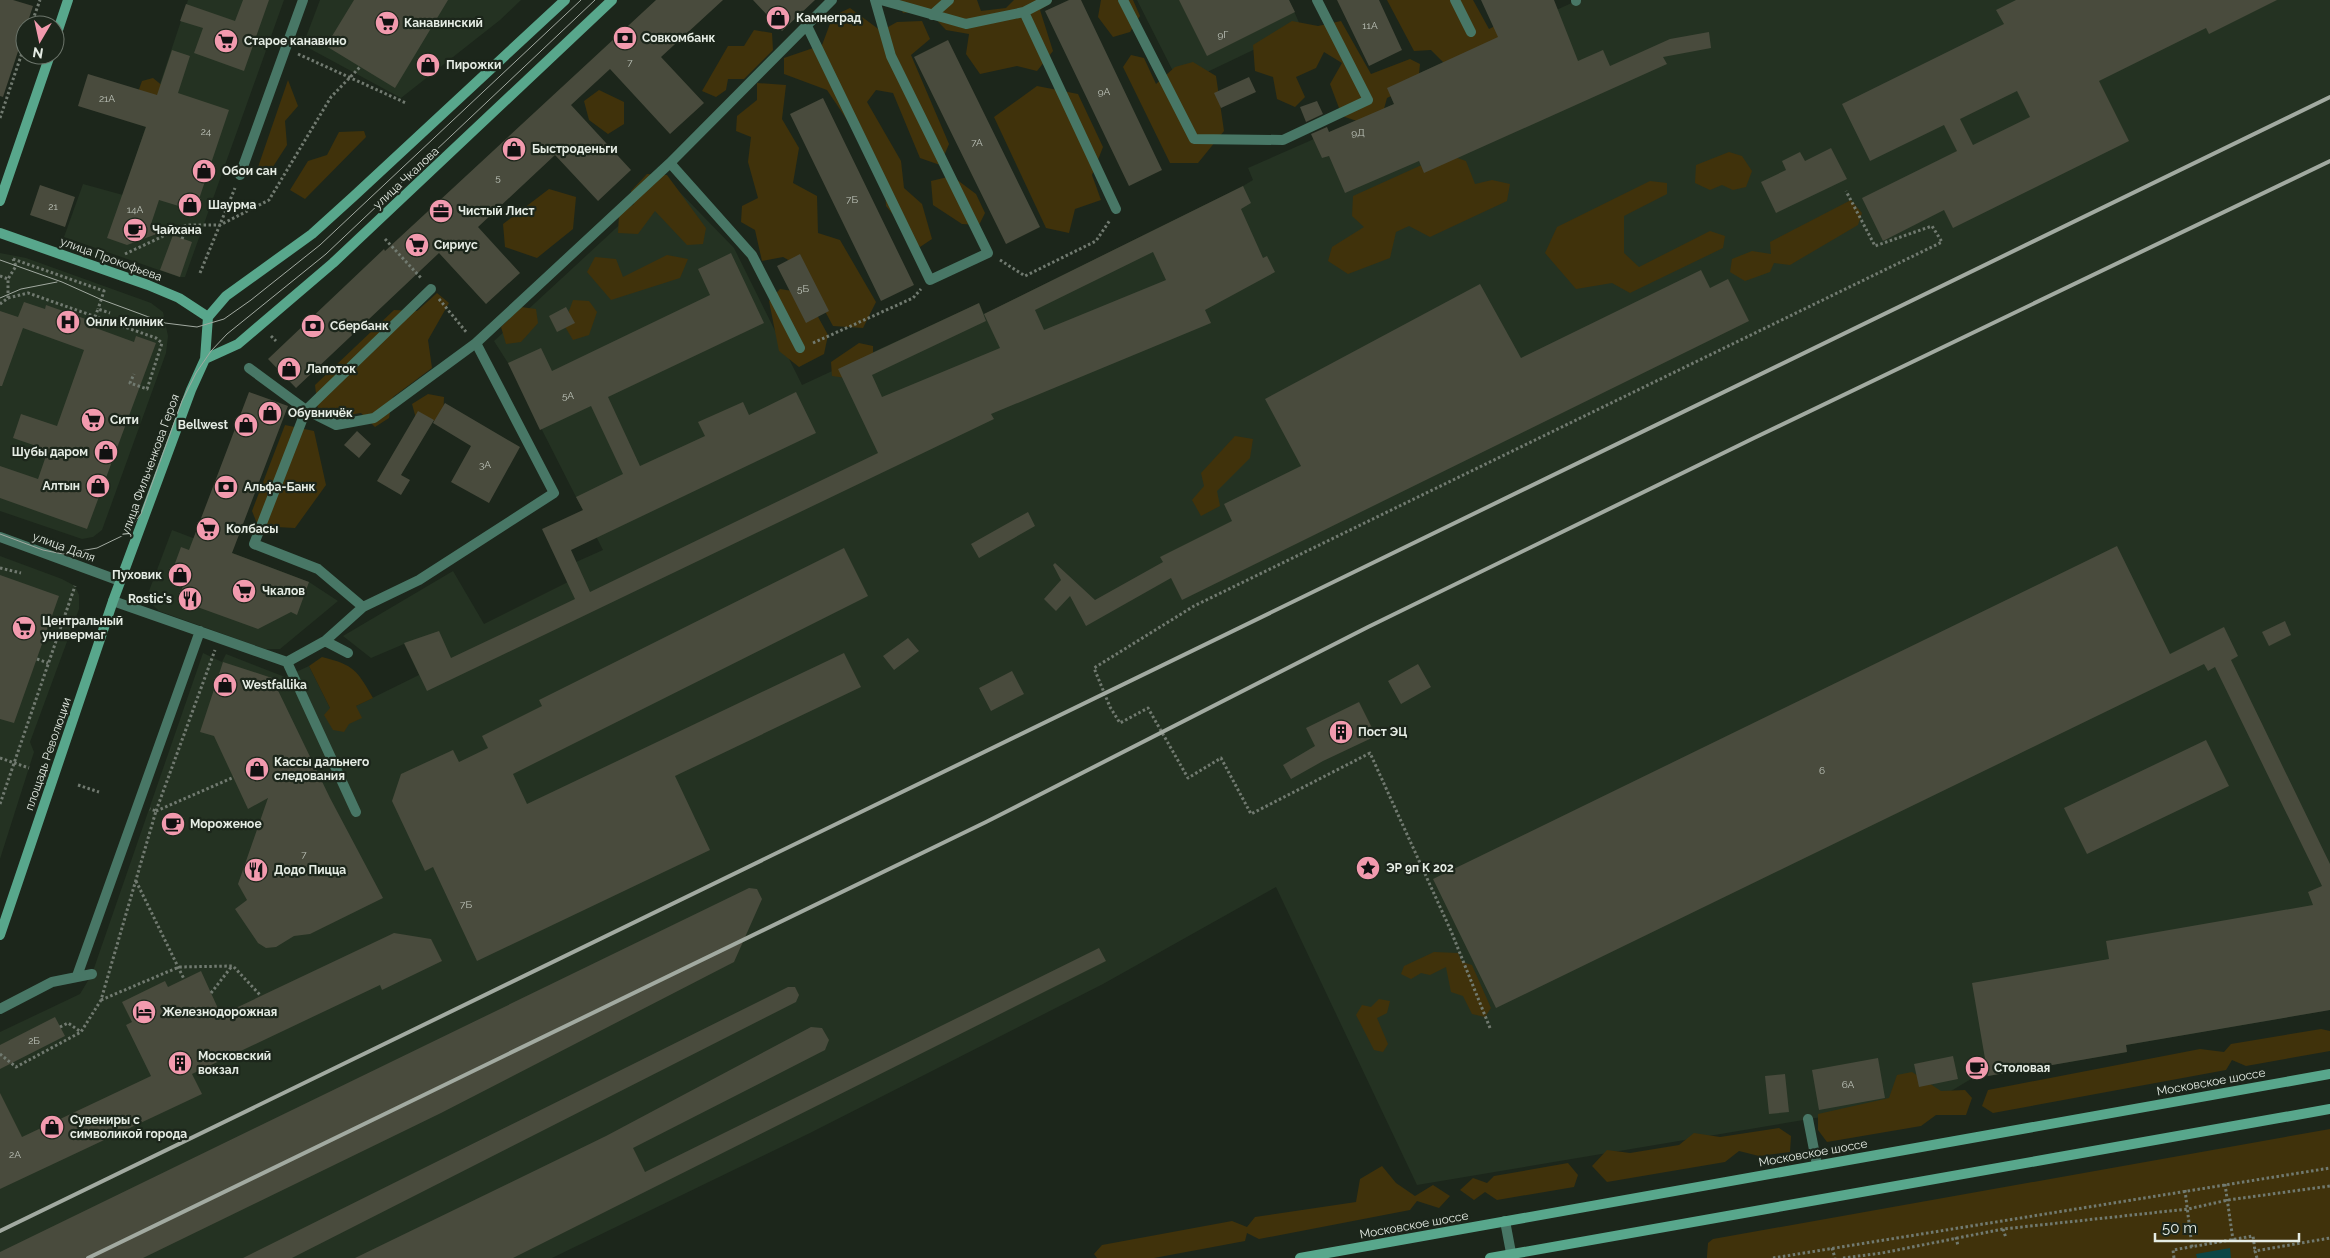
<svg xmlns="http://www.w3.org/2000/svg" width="2330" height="1258" font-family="Raleway,sans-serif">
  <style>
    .built { fill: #243222 }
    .green { fill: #40320b }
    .water { fill: #0c4646 }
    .building { fill: #494b3d; fill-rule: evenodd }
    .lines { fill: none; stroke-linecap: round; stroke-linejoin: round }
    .path { stroke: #717a70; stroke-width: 3; stroke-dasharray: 2.5 2.5; stroke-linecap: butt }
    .lane { stroke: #487766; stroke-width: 10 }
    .street { stroke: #487766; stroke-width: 10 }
    .secondary { stroke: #58a78c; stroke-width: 10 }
    .tram { stroke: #a2aaa1; stroke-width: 1 }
    .rail { stroke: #a2aaa1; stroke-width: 4 }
    .labels { text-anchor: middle; stroke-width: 4.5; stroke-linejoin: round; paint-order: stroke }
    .number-label { font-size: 10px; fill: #bec4ba }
    .poi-label { font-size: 12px; font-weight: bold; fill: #e5ece4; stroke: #1c261b; text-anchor: start }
    .street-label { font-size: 12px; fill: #e5ece4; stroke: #1c261b }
  </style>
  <rect width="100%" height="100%" fill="#1c261b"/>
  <path class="built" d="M188,0H284L185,277H179L64,237L83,184L123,195Z
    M320,0H521L500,20L401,98L303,45Z
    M1137,0H1289L1301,27L1180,85Z
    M1578,0H2330V1010L2126,1045L2127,1052L1971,1079L1941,1097L1417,1185L1276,887L1103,984L810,1133L552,1258H0V1032L80,994L92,974L203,653L222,662L226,654L285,677L309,666L340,728L356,706L419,675L404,644L371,658L343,636L453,571L484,624L582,575L576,562L603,550L508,363L494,341L668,180L734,248L802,385L979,303L984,314L1243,186L1253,180L1248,168L1394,104L1387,88Z
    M0,253L26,258L151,303L163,312L168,336L166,353L102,530L93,537L82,539L0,511Z
    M172,530L309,582L338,601L280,649H265L159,611L152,604L149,591Z
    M0,556L62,579L75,586L79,595V609L30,742L34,752L0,859Z"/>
  <path class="green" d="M897,0H977L981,11L1006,8L1014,0H1052L1051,3L1040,10L1053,51L1037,71L1017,66L980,74L966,54L969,34L946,30L927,10L903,13Z
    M1101,0H1133L1140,16L1130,32L1113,37L1098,17Z
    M1387,0H1473L1489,29L1534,7L1545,12L1449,68L1431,50L1414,51Z
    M850,8L881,31L897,22L922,21L930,39L911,55L949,144L940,165L920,158L893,93L876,90L867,102L901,161L904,188L922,204L932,239L920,247L886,206L884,175L827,90L784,74V58L822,45L833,16Z
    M1292,21L1318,26L1341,21L1371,74L1410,59L1420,64L1418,83L1387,98L1382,116L1369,125L1342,116L1330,84L1342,63L1324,52L1316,68L1296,77L1305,97L1295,107L1277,99L1273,77L1255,71L1253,45Z
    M754,30L772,33L773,50L744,79H728L726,90L716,97L702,91L728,46H744Z
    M1131,55L1144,58L1156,84L1175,67L1193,62L1216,76L1224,131L1198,163H1170L1123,67Z
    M153,78L164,87L160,103L137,95L142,81Z
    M288,80L298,106L285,121L287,145L267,176L257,170Z
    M757,83L786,85L782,119L799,148L793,183L817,196L818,233L840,240L876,302L863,328L833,326L801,267L783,257L762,261L755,230L741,222L742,206L758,198L748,162L751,137L736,131L737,116L757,100Z
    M1037,86L1078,94L1103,147L1092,175L1101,200L1075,209L1069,233L1046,228L994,117Z
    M599,90L624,102V124L608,134L589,120L584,101Z
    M364,131L366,137L305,199L290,190L308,161L327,155L339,132Z
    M1729,152L1742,156L1752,171L1746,187L1733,190L1722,185L1710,190L1695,183L1696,165Z
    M1446,154L1466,161L1475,184L1492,180L1510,184L1507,201L1430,237L1409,226L1396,232L1390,258L1348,274L1328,261L1332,247L1364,227L1352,216L1353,196Z
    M647,174L667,175L706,228L703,244L687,245L655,211L638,234L618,233L619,214L634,204L631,191Z
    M952,176L976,194L985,213L979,225L962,224L933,205L931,181Z
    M1650,181L1667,183V194L1624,216V253L1639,267L1710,231L1725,236L1723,248L1630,293L1612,283L1576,289L1545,253L1557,227Z
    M549,189L576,197L573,229L537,258L505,247L503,224Z
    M1851,200L1862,213L1858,225L1790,265L1774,263L1770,272L1745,281L1730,272L1732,259L1752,251L1771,254L1770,242Z
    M667,255L688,259L680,278L611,300L587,272L595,257L616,259L623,277Z
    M780,289L805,293L828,335L824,354L799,367L779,351L769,301Z
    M437,293L449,303L428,340L432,368L393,397L389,418L375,427L361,413L335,417L318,410L315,385L394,310L417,311Z
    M573,300L589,301L597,312L589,335L573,340L564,325Z
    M521,307L536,309L538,323L521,342L506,344L501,327Z
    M859,343L873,346V361L846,378L832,376L831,362Z
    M428,394L444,397L443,420L417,422L412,404Z
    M285,425L314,431L326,485L295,528L258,526L252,511Z
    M1235,436L1253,439L1250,458L1217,491L1220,506L1201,516L1192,500L1204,486L1201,473Z
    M322,657C354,665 357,670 373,698L356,706L362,718L349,724L344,732L333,730L324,715L330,708L309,666Z
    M1434,952L1458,953L1462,962L1472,965L1491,1008L1485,1017L1472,1014L1463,996L1451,992L1446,967L1430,975L1421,973L1411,979L1401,974L1404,966Z
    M1379,999L1390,1001L1387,1013L1377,1018L1388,1044L1383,1052L1374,1050L1356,1015L1362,1005L1371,1007Z
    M2321,1029L2330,1031V1051L2246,1066L2232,1060L2226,1070L1993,1113L1982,1106L1988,1090L2200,1049L2224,1052L2231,1044Z
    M1912,1072L1941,1091L1965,1090L1972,1098L1966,1115H1936L1921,1126L1827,1142L1818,1130V1114L1889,1098L1897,1075Z
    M1779,1128L1791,1136L1790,1152L1759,1156L1739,1151L1725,1162L1607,1182L1592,1166L1607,1150L1630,1153L1679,1145L1694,1133L1720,1137Z
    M2330,1129V1258H1707V1256L1708,1243L1713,1239Z
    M1568,1163L1578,1175L1574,1187L1497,1200L1485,1192L1474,1200L1460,1190L1473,1178L1487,1183L1494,1176Z
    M1382,1166L1396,1183L1415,1196L1433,1185L1450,1196L1439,1208L1417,1201L1410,1210L1259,1239L1247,1233L1245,1241L1154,1258H1097L1094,1254L1102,1245L1232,1221L1247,1227L1255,1217L1356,1202L1360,1179Z"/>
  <path class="water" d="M2230,1248L2231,1258H2197L2196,1254Z"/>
  <path class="building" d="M0,0H13L33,6L3,97L0,96Z
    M243,0H269L244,71L194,53L203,28L180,21L186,4L235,21Z
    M354,0H448L395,88L326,46Z
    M656,0H723L661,57L704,103L670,134L610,69L571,105L631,170L598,201L555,155L478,227L520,273L486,304L439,253L296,388L268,359L384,249L385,251Z
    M753,0H815L782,31Z
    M1069,0H1081L1162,170L1129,186L1045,11Z
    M1179,0H1289L1295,12L1207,56Z
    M1337,0H1379L1402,50L1369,66Z
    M1481,0H1554L1578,61L1603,50L1610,66L1670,39L1709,32L1711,48L1663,57L1667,64L1424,173L1419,161L1345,193L1329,156L1322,158L1311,134L1327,127L1329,132L1394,104L1387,88L1498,37Z
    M2016,0H2277L2209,34L2206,28L2099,81L2129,141L1953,228L1944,210L1883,241L1862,198L1957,151L1944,125L1870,161L1842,104L2004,24L1996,10ZM2017,91L2030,117L1973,145L1960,119Z
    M948,40L1040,227L1006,244L914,57Z
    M172,50L190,56L178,93L229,110L195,211L159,200L150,227L162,232L127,245L107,238L146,127L78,106L88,74L157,95Z
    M1249,77L1256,92L1221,108L1214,93Z
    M823,98L914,285L881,301L790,114Z
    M1317,101L1323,114L1306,122L1300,107Z
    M1831,148L1847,179L1776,213L1761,182L1786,170L1782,161L1800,152L1805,161Z
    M40,185L75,197L65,227L30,215Z
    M1243,186L1251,203L1241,209L1263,258L1267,256L1275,272L1205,310L1211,323L991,414L994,419L427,691L404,643L439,631L451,658L575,599L542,529L583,510L576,497L623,474L591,406L540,430L508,363L541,348L552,371L710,295L698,269L731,253L764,323L608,397L640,466L705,436L698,422L743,402L749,415L796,392L816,433L571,550L590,592L878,453L838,369L979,303L986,321L872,375L882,397L1000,348L984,314ZM1153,252L1166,280L1044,330L1035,310Z
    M173,235L192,242L180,277L160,270Z
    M800,254L829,311L806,323L777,266Z
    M1701,270L1710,288L1728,279L1749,321L1182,600L1171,578L1086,626L1070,596L1056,611L1044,599L1061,580L1053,565L1055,563L1095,600L1163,562L1160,557L1232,521L1224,504L1301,466L1265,399L1480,284L1521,358Z
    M24,302L45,309L46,305L94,322L93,327L134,342L136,336L156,343L87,529L0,498V466L38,479L48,450L13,438L21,414L57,426L84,350L23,328L2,386H0V311L18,317Z
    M566,307L575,323L557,332L549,316Z
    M249,392L288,406L232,553L309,582L297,615L291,612L258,629L178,600L184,583L170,577L181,547L189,550Z
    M445,403L520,447L489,503L451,482L471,446L433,423Z
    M418,411L434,420L401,475L410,480L401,495L377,481Z
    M357,431L371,444L359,458L344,445Z
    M1028,512L1035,526L979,558L971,544Z
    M2117,546L2170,654L2224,627L2238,656L2231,660L2330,864V1010L2126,1045L2127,1052L1988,1076L1972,983L2109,959L2106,941L2313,905L2308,892L2322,886L2215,667L2208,671L2204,664L1496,1008L1433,879Z
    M844,548L868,596L513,774L527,804L844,653L861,687L675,776L710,850L477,961L433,867L425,871L392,801L401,774L453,750L459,762L488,748L482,736L542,706L539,700Z
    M0,575L59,596L14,723L0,719Z
    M2285,621L2291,635L2269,646L2262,632Z
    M908,638L919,651L894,670L883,656Z
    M223,662L272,678L330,798L383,898L310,934L294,936L276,947L266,948L258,943L235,909L247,900L238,884L268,798L248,809L214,736L200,732Z
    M1418,664L1431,687L1401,704L1388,681Z
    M1012,671L1024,694L991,711L979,688Z
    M1359,702L1376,736L1323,761L1291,779L1283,765L1315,746L1306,728Z
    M2206,740L2229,786L2087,854L2064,808Z
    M749,888L757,889L762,899L734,962L441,1113L143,1258H0V1252Z
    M394,933L431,939L442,961L382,990L380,985L192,1074L202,1094L0,1189V1093L22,1137L151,1076L126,1025L132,1022L122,1002L165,981L168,987L201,971L221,1015Z
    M1099,948L1106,961L513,1258H355L606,1136L811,1027L822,1028L829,1040L825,1050L633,1148L645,1172Z
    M788,987H795L799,995L796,1002L292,1258H243Z
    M55,1017L65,1036L0,1069V1045Z
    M1953,1056L1958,1079L1919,1087L1914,1064Z
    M1878,1058L1885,1098L1819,1110L1812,1070Z
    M1785,1074L1789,1112L1769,1114L1765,1076Z"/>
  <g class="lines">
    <path class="path" d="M31,25L40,0
      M298,54L406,103
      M0,118L25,44
      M182,239L187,226
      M385,239L422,279
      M125,254L187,225H220L269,200L331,97L360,67
      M13,259L104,291L98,309
      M1000,260L1025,276L1096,241L1110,220
      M200,273L235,188
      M0,276L8,279
      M8,298V279L16,266L13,259
      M439,299L467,333
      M0,304L8,298L28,293L156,338L162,343L147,389L130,383L134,374
      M95,317L98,309L110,313
      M271,336L276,341
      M813,343L913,298L921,289
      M0,568L21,573
      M37,659L48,663
      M0,758L29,768
      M78,785L99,792
      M0,804L75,586
      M156,811L215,650
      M156,811L234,777
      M136,881L184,979
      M211,993L232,966
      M101,1000L179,967L233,966L261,996
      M60,1027L68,1023L81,1032
      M1490,1028L1451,931L1370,753L1251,814L1221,758L1188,778L1148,708L1120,723L1110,707L1094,668L1194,606L1942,242L1932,226L1875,246L1846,191
      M0,1054L16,1067L81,1032L101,1000L156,811L150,809
      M2225,1184L2233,1240
      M2185,1190L2192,1247
      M2003,1229L2006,1238
      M1956,1237L1958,1246
      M1832,1248L1835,1258
      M1773,1258L2330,1168
      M1843,1258L1882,1253L2003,1229L2188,1209L2228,1200L2330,1186
      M2174,1258L2173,1250L2253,1236L2255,1251
      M2257,1258L2255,1251L2330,1238"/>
    <path class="lane" d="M881,0L966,24L1024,12L1047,0
      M1123,0L1194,139L1283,140L1368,100L1317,0
      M1455,0L1471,32
      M1576,0V1
      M1024,12L1116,209
      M932,15L949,0
      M807,26L930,280L988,253L891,56L875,0
      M670,163L832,0
      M476,343L670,163L752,255L800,348
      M249,368L306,410L254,544L318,569L363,607
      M113,601L287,662L356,812
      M325,641L363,607L419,580L554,493L476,343L374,418L336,425L306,410L431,289
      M287,662L325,641L348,653
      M77,976L200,631
      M0,1009L52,982L92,974
      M1808,1119L1817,1165"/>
    <path class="street" d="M240,175L303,0
      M0,537L120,581
      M1505,1221L1512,1258"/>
    <path class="secondary" d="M55,39L68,0
      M0,201L50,55
      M0,233L148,285L179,298L208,317
      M208,317L226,296L312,234L354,196L565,0
      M205,359L238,344L333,263L612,0
      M0,935L113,601L191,390L205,359L208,317
      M1300,1258L2330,1074
      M1490,1258L2330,1109"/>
    <path class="tram" d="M0,260L62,282L100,299L165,323L197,327L224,319L251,300L320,245L581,0
      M0,298L21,289L57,282
      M0,534L43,550L63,554L97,548L124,535L141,514L182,401L196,373L211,351L227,334L326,254L595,0"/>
    <path class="rail" d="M0,1231L2330,97
      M88,1258L986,822L1368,627L1754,438L2330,161"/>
  </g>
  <defs>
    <g id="shop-disc" transform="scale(1.25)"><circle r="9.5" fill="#f29aae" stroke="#1c261b"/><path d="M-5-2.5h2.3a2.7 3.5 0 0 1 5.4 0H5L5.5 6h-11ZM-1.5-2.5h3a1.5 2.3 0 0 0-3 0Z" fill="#111"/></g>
    <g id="supermarket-disc" transform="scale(1.25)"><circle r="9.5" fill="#f29aae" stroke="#1c261b"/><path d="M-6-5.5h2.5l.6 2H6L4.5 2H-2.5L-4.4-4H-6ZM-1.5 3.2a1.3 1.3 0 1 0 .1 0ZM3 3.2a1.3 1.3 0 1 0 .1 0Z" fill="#111"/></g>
    <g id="bank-disc" transform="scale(1.25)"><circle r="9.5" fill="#f29aae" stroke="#1c261b"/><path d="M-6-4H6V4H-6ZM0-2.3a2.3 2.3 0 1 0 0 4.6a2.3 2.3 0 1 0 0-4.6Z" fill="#111"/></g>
    <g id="office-disc" transform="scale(1.25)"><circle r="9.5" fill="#f29aae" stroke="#1c261b"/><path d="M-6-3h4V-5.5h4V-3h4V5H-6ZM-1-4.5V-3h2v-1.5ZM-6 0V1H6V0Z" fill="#111"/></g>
    <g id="cafe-disc" transform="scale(1.25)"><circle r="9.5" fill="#f29aae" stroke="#1c261b"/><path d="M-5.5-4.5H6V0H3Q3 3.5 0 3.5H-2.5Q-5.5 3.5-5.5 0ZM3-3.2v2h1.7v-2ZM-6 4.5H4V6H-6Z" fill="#111"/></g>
    <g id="hospital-disc" transform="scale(1.25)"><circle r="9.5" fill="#f29aae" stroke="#1c261b"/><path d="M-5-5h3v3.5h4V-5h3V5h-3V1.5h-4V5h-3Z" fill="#111"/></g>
    <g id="restaurant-disc" transform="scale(1.25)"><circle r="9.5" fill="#f29aae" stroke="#1c261b"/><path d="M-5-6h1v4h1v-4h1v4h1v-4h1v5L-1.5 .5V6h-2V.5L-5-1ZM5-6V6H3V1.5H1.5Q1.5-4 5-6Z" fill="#111"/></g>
    <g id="building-disc" transform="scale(1.25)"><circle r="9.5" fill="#f29aae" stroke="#1c261b"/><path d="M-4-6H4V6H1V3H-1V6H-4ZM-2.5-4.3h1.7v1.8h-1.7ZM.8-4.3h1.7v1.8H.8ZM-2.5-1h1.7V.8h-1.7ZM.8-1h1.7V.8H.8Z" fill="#111"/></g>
    <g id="sight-disc" transform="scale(1.25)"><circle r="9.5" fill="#f29aae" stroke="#1c261b"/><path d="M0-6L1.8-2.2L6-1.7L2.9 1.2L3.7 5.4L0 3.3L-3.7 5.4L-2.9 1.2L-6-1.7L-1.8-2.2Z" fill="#111"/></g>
    <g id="hotel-disc" transform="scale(1.25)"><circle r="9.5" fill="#f29aae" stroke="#1c261b"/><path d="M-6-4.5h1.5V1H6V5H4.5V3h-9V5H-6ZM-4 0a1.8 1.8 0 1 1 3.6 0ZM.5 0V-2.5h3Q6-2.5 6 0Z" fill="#111"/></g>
  </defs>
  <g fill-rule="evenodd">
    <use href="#shop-disc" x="778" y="18"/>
    <use href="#supermarket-disc" x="387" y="23"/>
    <use href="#bank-disc" x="625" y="38"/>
    <use href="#supermarket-disc" x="226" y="41"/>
    <use href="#shop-disc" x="428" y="65"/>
    <use href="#shop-disc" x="514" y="149"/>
    <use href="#shop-disc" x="204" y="171"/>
    <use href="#shop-disc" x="190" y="205"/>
    <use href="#office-disc" x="441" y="211"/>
    <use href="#cafe-disc" x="135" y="230"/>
    <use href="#supermarket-disc" x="417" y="245"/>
    <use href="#hospital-disc" x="68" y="322"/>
    <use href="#bank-disc" x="313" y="326"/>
    <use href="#shop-disc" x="289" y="369"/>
    <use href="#shop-disc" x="270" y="413"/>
    <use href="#supermarket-disc" x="93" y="420"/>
    <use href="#shop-disc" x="246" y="425"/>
    <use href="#shop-disc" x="106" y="452"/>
    <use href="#shop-disc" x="98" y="486"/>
    <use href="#bank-disc" x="226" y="487"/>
    <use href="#supermarket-disc" x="208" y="529"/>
    <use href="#shop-disc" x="180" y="575"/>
    <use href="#supermarket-disc" x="244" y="591"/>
    <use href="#restaurant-disc" x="190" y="599"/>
    <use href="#supermarket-disc" x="24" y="628"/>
    <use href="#shop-disc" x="225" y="685"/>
    <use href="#building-disc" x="1341" y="732"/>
    <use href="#shop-disc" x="257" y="769"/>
    <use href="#cafe-disc" x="173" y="824"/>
    <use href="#sight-disc" x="1368" y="868"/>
    <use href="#restaurant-disc" x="256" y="870"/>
    <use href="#hotel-disc" x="144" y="1012"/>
    <use href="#building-disc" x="180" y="1063"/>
    <use href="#cafe-disc" x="1977" y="1068"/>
    <use href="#shop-disc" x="52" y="1127"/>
  </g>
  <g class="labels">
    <g class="number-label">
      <text x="1370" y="29">11А</text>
      <text x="1223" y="38">9Г</text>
      <text x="630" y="66">7</text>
      <text x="1104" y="95">9А</text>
      <text x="107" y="102">21А</text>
      <text x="206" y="135">24</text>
      <text x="1358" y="136">9Д</text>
      <text x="977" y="146">7А</text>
      <text x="498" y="181">5</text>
      <text x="852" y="203">7Б</text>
      <text x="53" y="210">21</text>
      <text x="135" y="213">14А</text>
      <text x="803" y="292">5Б</text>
      <text x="568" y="399">5А</text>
      <text x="485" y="468">3А</text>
      <text x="1822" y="774">6</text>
      <text x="304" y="858">7</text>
      <text x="466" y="908">7Б</text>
      <text x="34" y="1044">2Б</text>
      <text x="1848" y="1088">6А</text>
      <text x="15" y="1158">2А</text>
    </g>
    <g class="poi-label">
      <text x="796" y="22">Камнеград</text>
      <text x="404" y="27">Канавинский</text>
      <text x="642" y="42">Совкомбанк</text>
      <text x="244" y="45">Старое канавино</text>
      <text x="446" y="69">Пирожки</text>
      <text x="532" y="153">Быстроденьги</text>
      <text x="222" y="175">Обои сан</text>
      <text x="208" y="209">Шаурма</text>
      <text x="458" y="215">Чистый Лист</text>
      <text x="152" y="234">Чайхана</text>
      <text x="434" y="249">Сириус</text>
      <text x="86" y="326">Онли Клиник</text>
      <text x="330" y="330">Сбербанк</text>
      <text x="306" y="373">Лапоток</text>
      <text x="288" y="417">Обувничёк</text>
      <text x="110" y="424">Сити</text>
      <text x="228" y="429" text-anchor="end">Bellwest</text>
      <text x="88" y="456" text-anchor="end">Шубы даром</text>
      <text x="80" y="490" text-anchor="end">Алтын</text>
      <text x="244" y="491">Альфа-Банк</text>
      <text x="226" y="533">Колбасы</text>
      <text x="162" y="579" text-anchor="end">Пуховик</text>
      <text x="262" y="595">Чкалов</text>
      <text x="172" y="603" text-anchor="end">Rostic's</text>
      <text x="42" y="625">Центральный<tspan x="42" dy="14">универмаг</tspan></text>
      <text x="242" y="689">Westfallika</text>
      <text x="1358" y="736">Пост ЭЦ</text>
      <text x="274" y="766">Кассы дальнего<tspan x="274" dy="14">следования</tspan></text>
      <text x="190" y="828">Мороженое</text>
      <text x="1386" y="872">ЭР 9п К 202</text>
      <text x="274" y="874">Додо Пицца</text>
      <text x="162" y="1016">Железнодорожная</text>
      <text x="198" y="1060">Московский<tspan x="198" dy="14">вокзал</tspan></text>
      <text x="1994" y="1072">Столовая</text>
      <text x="70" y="1124">Сувениры с<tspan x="70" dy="14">символикой города</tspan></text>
    </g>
    <g class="street-label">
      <text transform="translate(406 178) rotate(-43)" y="4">улица Чкалова</text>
      <text transform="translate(111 259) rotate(20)" y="4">улица Прокофьева</text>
      <text transform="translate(150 465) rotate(-70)" y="4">улица Фильченкова Героя</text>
      <text transform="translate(64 547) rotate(20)" y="4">улица Даля</text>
      <text transform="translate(48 754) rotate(-71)" y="4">площадь Революции</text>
      <text transform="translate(2211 1082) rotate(-10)" y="4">Московское шоссе</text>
      <text transform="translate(1813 1153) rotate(-10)" y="4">Московское шоссе</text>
      <text transform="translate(1414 1225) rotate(-10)" y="4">Московское шоссе</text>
    </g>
  </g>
  <g transform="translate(40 40) rotate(189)"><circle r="24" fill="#1c261b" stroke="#6c756b"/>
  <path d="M0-4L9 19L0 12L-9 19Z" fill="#f29aae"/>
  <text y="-8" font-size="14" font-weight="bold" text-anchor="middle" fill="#e5ece4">N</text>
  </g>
  <path d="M2155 1233v8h144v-8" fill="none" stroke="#e5ece4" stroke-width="2.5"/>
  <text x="2162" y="1233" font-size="15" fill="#e5ece4" stroke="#1c261b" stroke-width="4" paint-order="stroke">50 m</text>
</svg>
